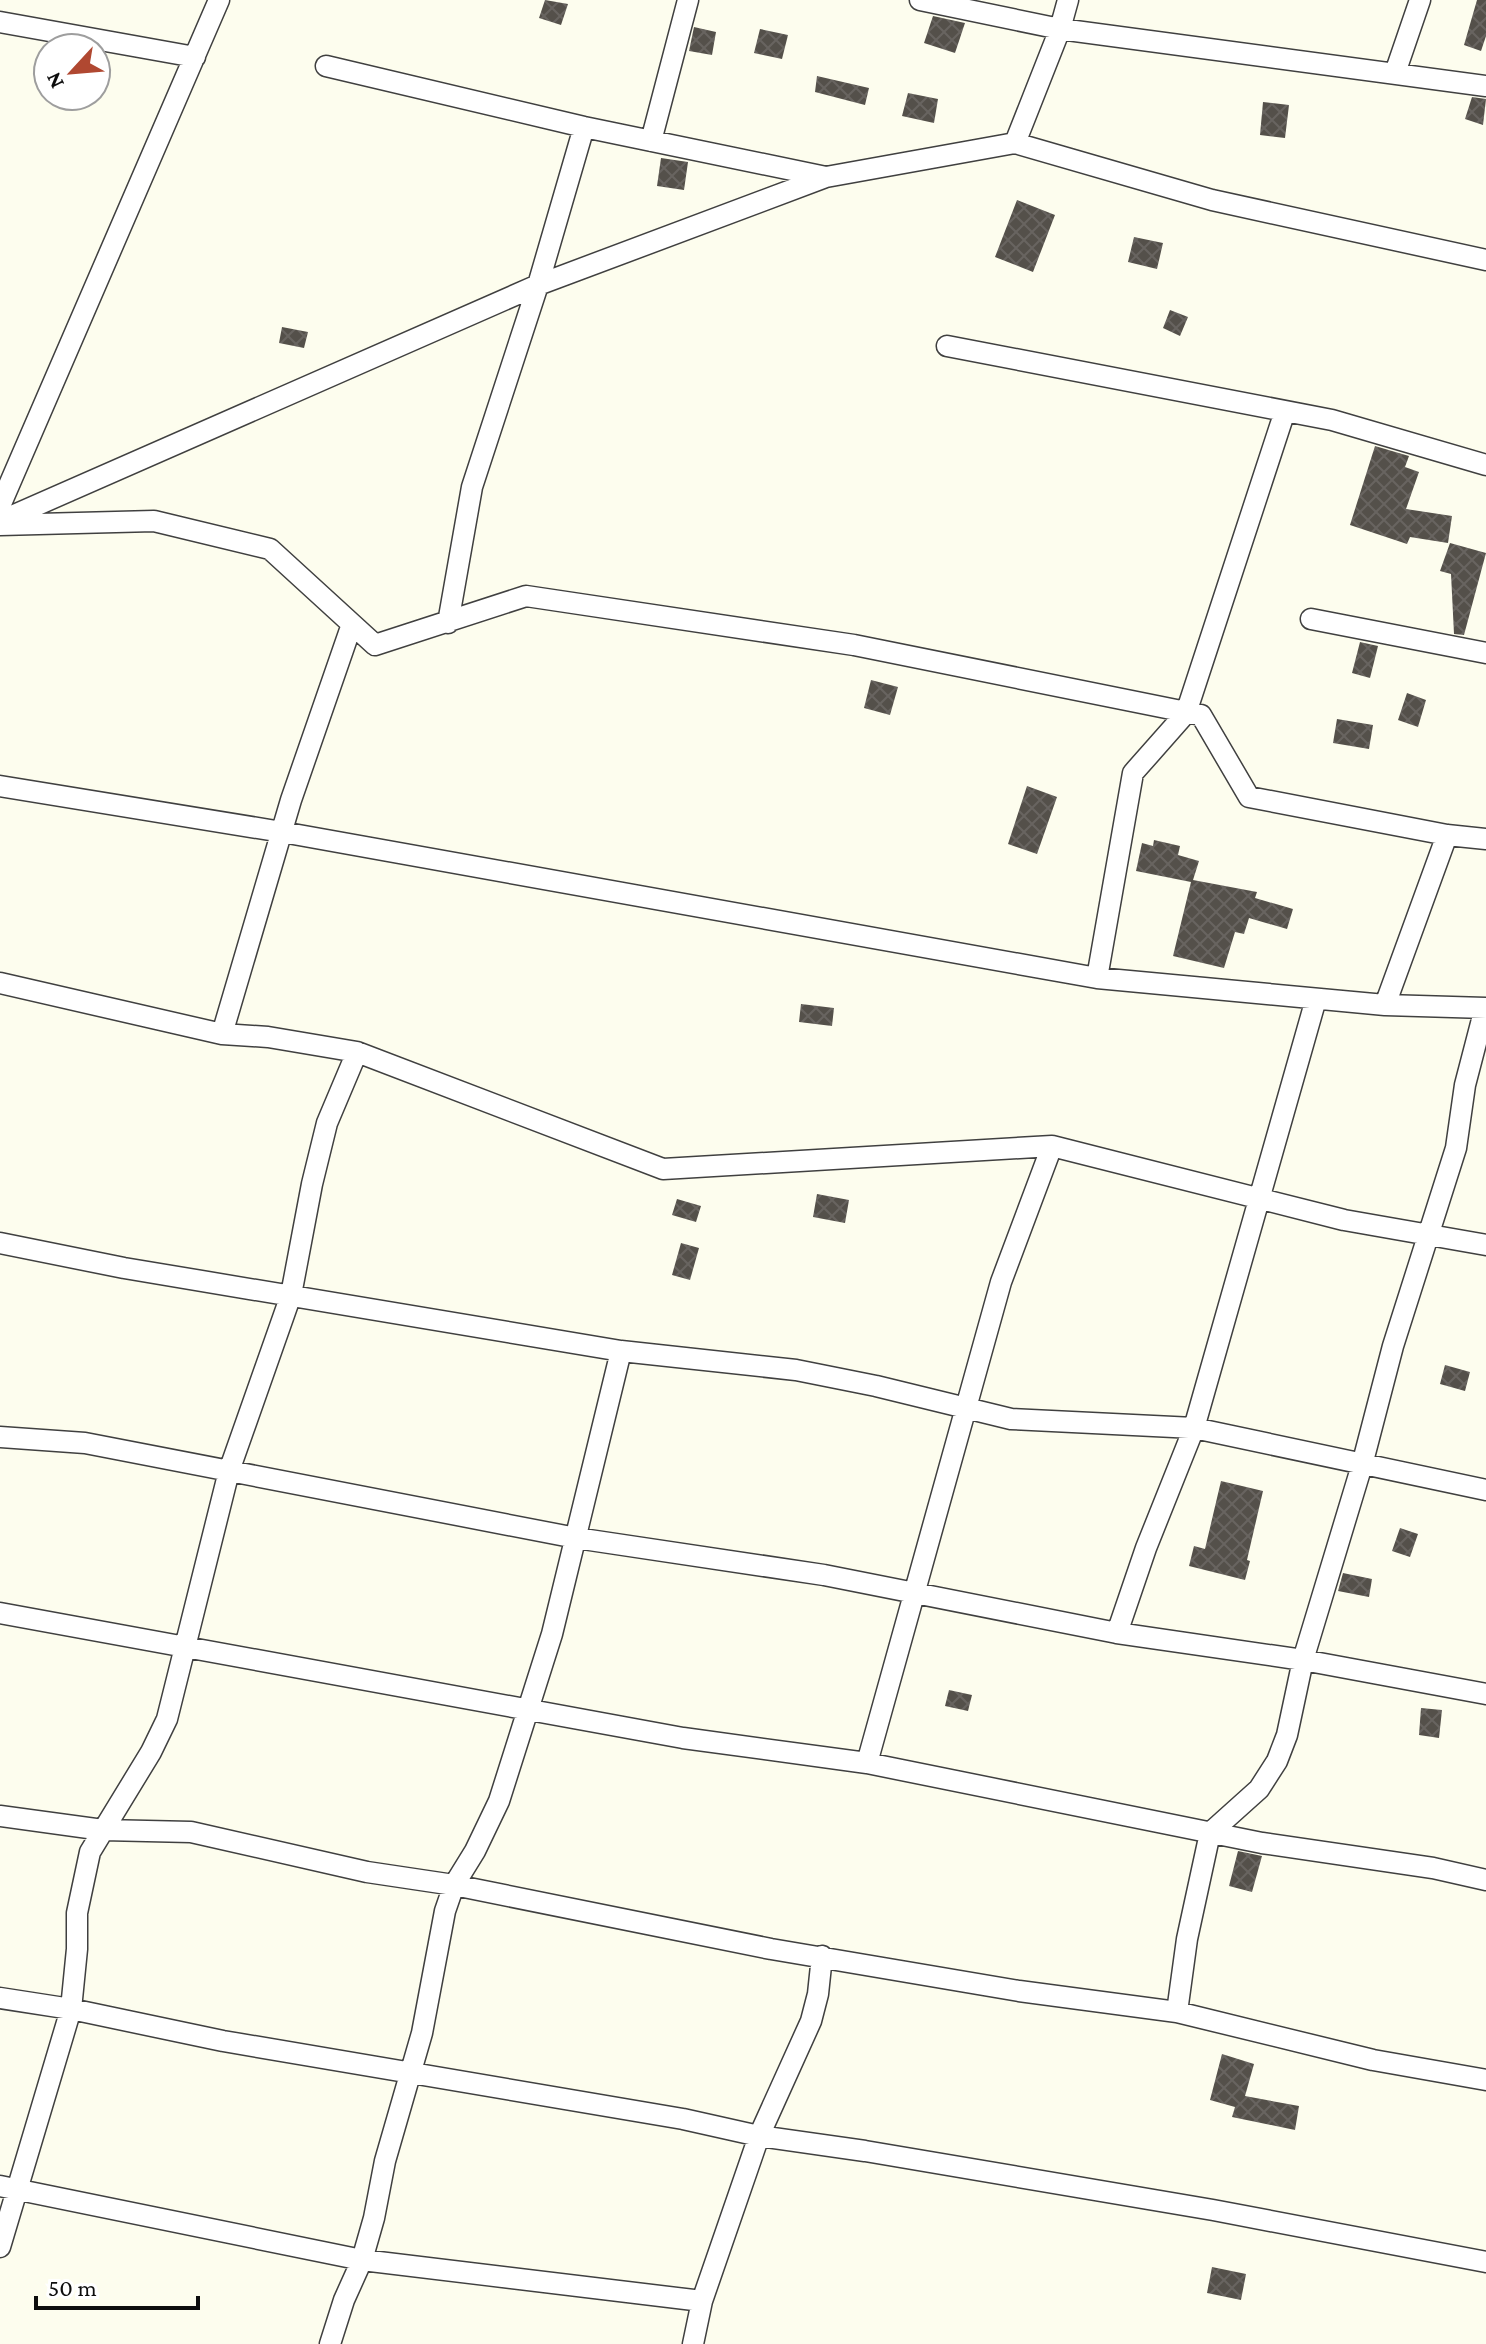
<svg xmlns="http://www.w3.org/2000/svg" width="1486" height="2344" font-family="'Crimson Pro',serif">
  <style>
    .building { fill: url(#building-cross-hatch) }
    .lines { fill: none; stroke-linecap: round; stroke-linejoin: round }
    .minor-casing { stroke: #404040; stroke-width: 23 }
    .minor { stroke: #fff; stroke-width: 20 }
  </style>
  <defs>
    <pattern id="building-cross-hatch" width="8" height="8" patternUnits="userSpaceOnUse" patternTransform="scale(2)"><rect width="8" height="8" fill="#54504a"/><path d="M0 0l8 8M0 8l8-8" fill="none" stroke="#686460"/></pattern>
  </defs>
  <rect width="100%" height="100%" fill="#fdfdee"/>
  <path class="building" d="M545,0L568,4L561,25L539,18Z
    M1477,0H1486V36L1481,51L1464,45Z
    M933,16L965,23L955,53L924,43Z
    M694,27L716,32L712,55L689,51Z
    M760,29L788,35L782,59L754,53Z
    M817,76L869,88L865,105L815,92Z
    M908,93L938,99L934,123L902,116Z
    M1472,97L1486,99L1483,125L1465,119Z
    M1263,102L1289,105L1285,138L1260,135Z
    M661,158L688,162L684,190L657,186Z
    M1017,200L1055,215L1033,272L995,257Z
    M1134,237L1163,243L1157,269L1128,262Z
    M1170,310L1188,317L1180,336L1163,328Z
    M282,327L308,332L304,348L279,343Z
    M1375,446L1409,456L1405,467L1419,472L1406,509L1452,516L1448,543L1410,537L1407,544L1350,525Z
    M1450,543L1486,553L1464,635L1454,634L1451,574L1440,571Z
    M1360,642L1378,646L1370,678L1352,673Z
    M871,680L898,687L890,715L864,708Z
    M1407,693L1426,700L1418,727L1398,720Z
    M1337,719L1373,725L1369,749L1333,743Z
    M1027,786L1057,797L1037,854L1008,844Z
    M1154,840L1180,846L1178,855L1199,861L1193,880L1257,892L1255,898L1293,909L1287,929L1249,918L1244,934L1235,932L1224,968L1173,956L1191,882L1136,871L1142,843L1153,846Z
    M801,1004L834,1008L832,1026L799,1022Z
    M817,1194L849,1200L845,1223L813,1217Z
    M677,1199L701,1206L696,1222L672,1215Z
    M681,1243L699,1248L690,1280L672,1275Z
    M1445,1365L1470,1372L1465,1391L1440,1384Z
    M1221,1481L1263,1491L1247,1560L1250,1561L1245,1580L1189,1566L1194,1546L1205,1549Z
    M1400,1528L1418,1534L1410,1557L1392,1551Z
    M1343,1573L1372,1579L1369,1597L1338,1591Z
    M949,1690L972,1695L968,1711L945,1706Z
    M1421,1708L1442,1710L1439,1738L1419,1735Z
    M1238,1851L1262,1856L1252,1892L1229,1886Z
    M1222,2054L1254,2064L1245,2096L1299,2106L1295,2130L1232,2117L1235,2107L1210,2100Z
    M1212,2267L1246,2274L1241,2300L1207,2293Z"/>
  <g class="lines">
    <g class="minor-casing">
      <path id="minor" d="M920,0L1060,29L1486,86
        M0,22L195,57
        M326,66L584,127L826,177
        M1395,73L1420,0
        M651,141L688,0
        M1015,143L1212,200L1486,260
        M947,346L1332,420L1486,465
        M0,506L219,0
        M3,520L538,285L826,177L1015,143L1060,29L1068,0
        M0,525L154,521L270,549L375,645L526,596L854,645L1201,715L1249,797L1447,835L1486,839
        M1311,619L1486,653
        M448,623L472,487L538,285L584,127
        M0,786L282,832L1097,978L1385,1005L1486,1008
        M1097,978L1133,773L1186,713L1285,411
        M0,983L222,1034
        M1385,1005L1447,835
        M357,1052L663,1169L1052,1146L1344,1220L1486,1245
        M0,1243L124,1268L621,1351L796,1370L876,1386L1011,1419L1194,1428L1486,1490
        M0,1437L85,1443L576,1538L824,1575L1117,1633L1303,1660L1486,1694
        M0,1613L683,1738L867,1763L1262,1843L1433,1868L1486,1880
        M1117,1633L1146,1548L1194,1428L1316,999
        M867,1763L1001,1282L1052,1146
        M0,1816L103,1830L191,1832L367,1872L454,1885L771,1949L1019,1991L1177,2012L1373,2060L1486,2080
        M0,1998L71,2009L223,2041L683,2119L759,2136L865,2151L1213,2210L1486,2262
        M1177,2012L1187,1939L1210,1833L1259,1789L1277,1761L1287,1735L1303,1660L1362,1465L1393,1346L1456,1148L1465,1085L1485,1008
        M0,2186L362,2260L702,2301
        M0,2247L71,2009L77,1949V1913L90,1852L151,1752L167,1719L229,1471L291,1295L312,1184L327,1123L357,1052L268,1037L222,1034L291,800L352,624
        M330,2344L344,2300L362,2260L374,2218L385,2161L422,2033L445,1911L454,1885L475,1851L499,1801L552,1634L621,1351
        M693,2344L702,2301L759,2136L811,2021L818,1994L822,1956"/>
    </g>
    <use href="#minor" class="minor"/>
  </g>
  <g transform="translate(72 72) rotate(244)"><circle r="38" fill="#ffffff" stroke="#9e9e9e" stroke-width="2"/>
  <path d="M0-6L14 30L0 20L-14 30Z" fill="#b04831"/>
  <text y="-12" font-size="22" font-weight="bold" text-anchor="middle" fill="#0d0d0d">N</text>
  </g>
  <path d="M36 2296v12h162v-12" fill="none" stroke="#0d0d0d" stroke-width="4"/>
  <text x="48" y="2296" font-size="24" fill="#0d0d0d" stroke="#ffffff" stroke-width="6" paint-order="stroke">50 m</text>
</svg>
